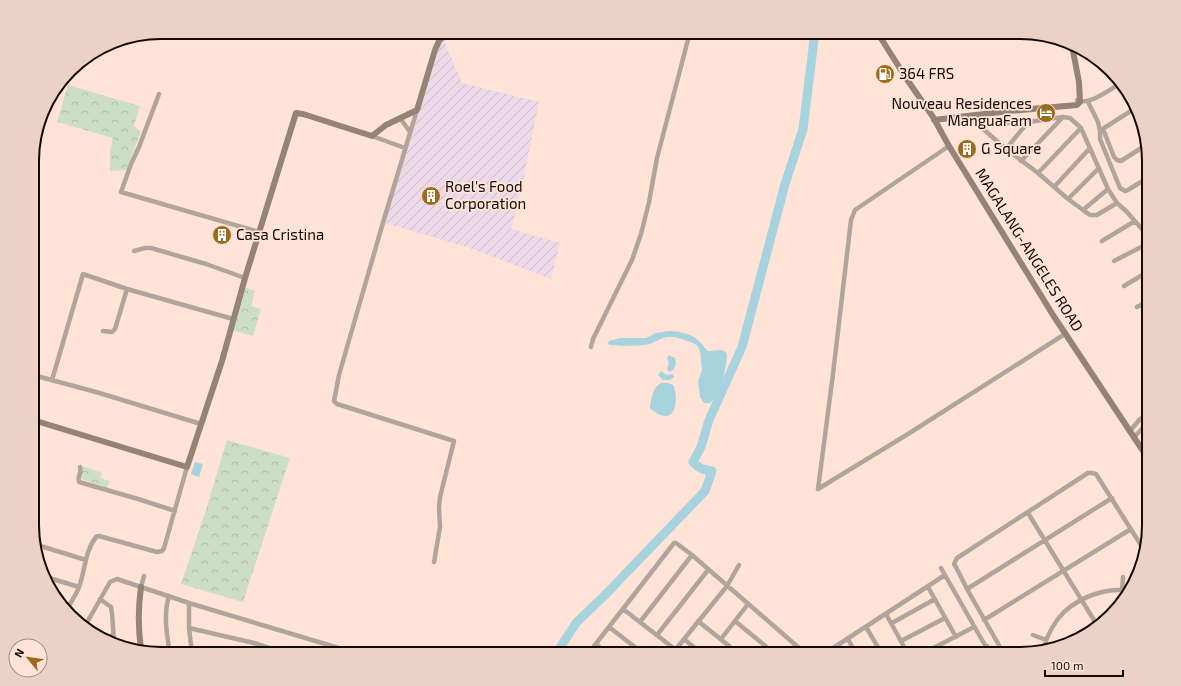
<svg xmlns="http://www.w3.org/2000/svg" width="1181" height="686" font-family="'Exo 2',sans-serif">
  <style>
    .industrial { fill: url(#industrial-furrows) }
    .forest { fill: url(#forest-crowns) }
    .water { fill: #a7d3df }
    .lines { fill: none; stroke-linecap: round; stroke-linejoin: round }
    .river { stroke: #a7d3df; stroke-width: 9 }
    .street { stroke: #b1a59b; stroke-width: 4.5 }
    .secondary { stroke: #958475; stroke-width: 6 }
    .labels { text-anchor: middle; stroke-width: 3.5; stroke-linejoin: round; paint-order: stroke }
    .poi-label { font-size: 15px; fill: #140905; stroke: #ffe3d7; text-anchor: start }
    .street-label { font-size: 15px; fill: #140905; stroke: #ffe3d7 }
    .rim { fill: none; stroke: #140905; stroke-width: 2 }
  </style>
  <defs>
    <pattern id="industrial-furrows" width="10" height="10" patternUnits="userSpaceOnUse"><rect width="10" height="10" fill="#ecd9e9"/><path d="M-1 1l2-2M0 10L10 0M9 11l2-2" fill="none" stroke="#cab9c6"/></pattern>
    <pattern id="forest-crowns" width="20" height="18" patternUnits="userSpaceOnUse"><rect width="20" height="18" fill="#ccdfc6"/><path d="M2 6a3 3 0 1 1 6 0M12 15a3 3 0 1 1 6 0" fill="none" stroke="#aebea9"/></pattern>
  </defs>
  <rect width="100%" height="100%" fill="#ffe3d7"/>
  <path class="industrial" d="M444,41L462,83L539,102L523,181L511,229L560,243L551,279L470,248L385,223L441,42Z"/>
  <path class="forest" d="M68,85L140,106L134,126L141,132L126,170L110,171V151L113,138L57,122Z
    M244,287L255,291L251,306L261,309L253,336L231,330Z
    M227,440L290,458L243,602L181,584L205,513Z
    M83,466L102,473L100,478L110,481L107,488L79,478Z"/>
  <path class="water" d="M669,331C679,331 692,334 699,341C703,345 704,348 708,351L722,350L726,352L727,356C725,372 722,391 710,403H704L700,397L698,381L702,370L700,352L698,346L691,342L675,337H667L663,338L650,344L644,345L623,346L610,345L608,344L609,341L620,338H646L656,333Z
    M669,355L675,358L676,363L674,369L670,372L668,371L667,369L669,363L667,358Z
    M661,371L667,375L673,374L674,377L670,380H663L658,375Z
    M661,383H668L673,385C677,391 677,407 672,413C667,420 654,413 650,408V405C652,397 653,387 661,383Z
    M195,462L203,464L199,477L191,474Z"/>
  <g class="lines">
    <path class="river" d="M556,654L576,623L607,593L705,491L712,471C704,470 699,469 693,462L701,447L709,420L742,347L785,184L803,129L815,32"/>
    <path class="street" d="M159,94L139,147L131,164L121,192L259,232
      M1077,100C1089,106 1109,90 1121,83
      M1088,102L1098,122L1100,131V139L1120,188L1125,191L1128,190L1149,177
      M417,110L382,226L339,375L334,401L337,404L454,441L440,497L439,507L440,527L434,562
      M400,118L410,132
      M1103,129L1114,157L1117,160L1121,161L1146,145
      M1101,130L1134,109
      M372,136L405,148
      M1006,149L1028,122
      M1021,161L1063,117
      M1038,173L1081,128
      M1054,187L1090,148
      M1068,199L1099,168
      M1117,203L1097,215H1090L1068,199L1038,173L1006,149L982,128V126L984,124L1028,122L1063,117L1070,118L1081,128L1108,189L1117,203L1126,211L1149,237
      M1083,210L1108,189
      M1102,241L1135,221
      M134,251L145,248H151L206,264L245,278
      M1114,261L1149,243
      M1124,286L1149,271
      M1137,307L1149,300
      M1146,329L1149,328
      M103,331L112,332L115,329L127,289
      M591,347L593,339L632,260L641,234L649,202L657,158L690,32
      M33,375L96,392L201,424
      M52,380L83,274L127,289L233,319
      M1130,431L1140,419L1149,413
      M1134,437L1149,422
      M80,467C82,472 77,477 79,482L138,499L175,511
      M818,489L833,374L851,220L855,210L949,146
      M818,489L908,434L1065,334
      M1028,513L1097,625
      M34,544L86,560
      M941,568L990,654
      M46,577L79,587
      M141,587L144,576
      M928,587L956,637
      M967,589L1112,498
      M1122,590L1123,577
      M169,596C163,615 167,635 170,654
      M100,599L111,607L112,613L114,642
      M189,603V628L192,654
      M67,609C71,602 76,595 79,587C85,571 85,551 96,537L99,536L157,552L162,551L164,548L187,467
      M623,609L676,650
      M886,614L908,654
      M984,620L1131,529
      M698,621L739,654
      M735,621L775,654
      M640,622L692,555
      M892,623L935,599
      M85,626L110,582L117,579L189,603L342,649L355,654
      M609,627L644,654
      M866,627L882,654
      M189,628L254,643L287,654
      M657,635L708,570
      M1033,635L1046,640
      M104,639L113,635
      M684,639L702,654
      M721,639L748,604
      M848,639L856,654
      M901,641L945,618
      M596,644L608,654
      M1043,649C1047,636 1054,622 1064,612C1081,596 1108,587 1130,591
      M588,654L674,543H676L692,555L806,654
      M672,654L727,586L739,565
      M789,654L795,645
      M824,654L945,575
      M922,654L974,627
      M973,654L987,646
      M1004,654L967,589L956,567L954,564L957,558L1088,473H1092L1096,474L1144,550"/>
    <path class="secondary" d="M877,32L906,78L933,117L949,146L1053,315L1149,460
      M934,120L1009,111L1077,105L1080,102L1079,82L1072,46
      M33,420L187,467L222,361L245,278L296,113L303,114L372,136L386,125L417,110L435,50L439,41L448,32
      M141,649C138,628 138,608 141,587"/>
  </g>
  <defs>
    <g id="fuel-disc" transform="scale(1)"><circle r="9.5" fill="#9b6c1e" stroke="#ffe3d7"/><path d="M-5.5-6h7V0h2V4h1.3V-2.5L3-4.5l.8-.8L6-3V5H2.5V1h-1V6h-7ZM-4.2-4.7v3.2H.2V-4.7Z" fill="#fff"/></g>
    <g id="hotel-disc" transform="scale(1)"><circle r="9.5" fill="#9b6c1e" stroke="#ffe3d7"/><path d="M-6-4.5h1.5V1H6V5H4.5V3h-9V5H-6ZM-4 0a1.8 1.8 0 1 1 3.6 0ZM.5 0V-2.5h3Q6-2.5 6 0Z" fill="#fff"/></g>
    <g id="building-disc" transform="scale(1)"><circle r="9.5" fill="#9b6c1e" stroke="#ffe3d7"/><path d="M-4-6H4V6H1V3H-1V6H-4ZM-2.5-4.3h1.7v1.8h-1.7ZM.8-4.3h1.7v1.8H.8ZM-2.5-1h1.7V.8h-1.7ZM.8-1h1.7V.8H.8Z" fill="#fff"/></g>
  </defs>
  <g fill-rule="evenodd">
    <use href="#fuel-disc" x="885" y="74"/>
    <use href="#hotel-disc" x="1046" y="113"/>
    <use href="#building-disc" x="967" y="149"/>
    <use href="#building-disc" x="431" y="196"/>
    <use href="#building-disc" x="222" y="235"/>
  </g>
  <g class="labels">
    <g class="poi-label">
      <text x="899" y="79">364 FRS</text>
      <text x="1032" y="109" text-anchor="end">Nouveau Residences<tspan x="1032" dy="17">ManguaFam</tspan></text>
      <text x="981" y="154">G Square</text>
      <text x="445" y="192">Roel's Food<tspan x="445" dy="17">Corporation</tspan></text>
      <text x="236" y="240">Casa Cristina</text>
    </g>
    <g class="street-label">
      <text transform="translate(1029 250) rotate(58)" y="5">MAGALANG-ANGELES ROAD</text>
    </g>
  </g>
  <path d="M0 0H1181V686H0ZM161 39H1020A122 122 0 0 1 1142 161V525A122 122 0 0 1 1020 647H161A122 122 0 0 1 39 525V161A122 122 0 0 1 161 39Z" fill="#ecd2c6" fill-rule="evenodd"/>
  <path class="rim" d="M161 39H1020A122 122 0 0 1 1142 161V525A122 122 0 0 1 1020 647H161A122 122 0 0 1 39 525V161A122 122 0 0 1 161 39Z"/>
  <g transform="translate(28 658) rotate(299)"><circle r="19" fill="#ffe3d7" stroke="#a18c83"/>
  <path d="M0-3L7 15L0 10L-7 15Z" fill="#9b6c1e"/>
  <text y="-6" font-size="11" font-weight="bold" text-anchor="middle" fill="#140905">N</text>
  </g>
  <path d="M1045 670v6h78v-6" fill="none" stroke="#140905" stroke-width="2"/>
  <text x="1051" y="670" font-size="12" fill="#140905" stroke="#ffe3d7" stroke-width="3" paint-order="stroke">100 m</text>
</svg>
